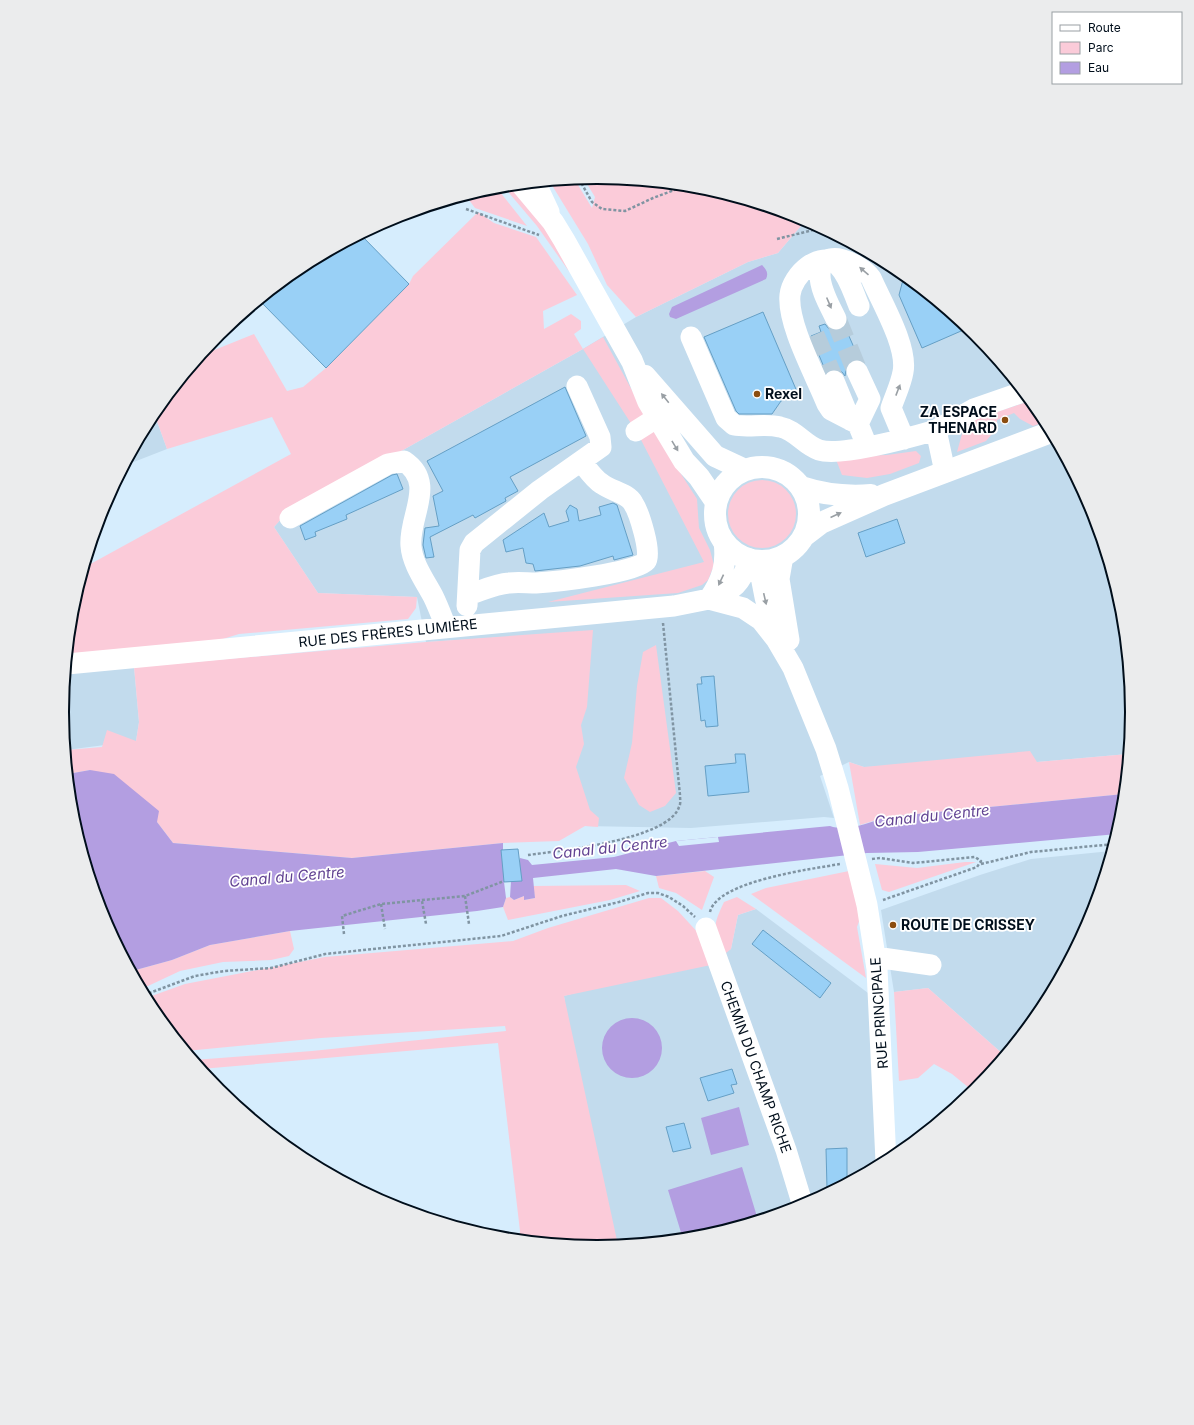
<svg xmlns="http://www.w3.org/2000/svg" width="1194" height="1425" font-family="Inter,sans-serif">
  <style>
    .built { fill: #c2dbed }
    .green { fill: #fbcbd9 }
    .water { fill: #b39ee1 }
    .pier { fill: #d6edfd }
    .building { fill: #99d0f6; stroke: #659fc5 }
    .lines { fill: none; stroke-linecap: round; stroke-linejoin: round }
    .minor-tunnel { stroke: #b6ccdb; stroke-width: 21; stroke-dasharray: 21 10; stroke-linecap: butt }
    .path { stroke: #8094a2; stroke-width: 2.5; stroke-dasharray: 3 2; stroke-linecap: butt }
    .minor { stroke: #fff; stroke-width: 21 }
    .major { stroke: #fff; stroke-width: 22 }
    .oneway { fill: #999fa4 }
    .poi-dot { fill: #8b4d10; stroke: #fff; stroke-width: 1.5 }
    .labels { text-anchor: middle; stroke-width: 3.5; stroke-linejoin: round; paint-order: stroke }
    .poi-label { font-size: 14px; font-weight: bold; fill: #000e1b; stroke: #fff; text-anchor: start }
    .street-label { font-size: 14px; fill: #000e1b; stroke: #fff }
    .water-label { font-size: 15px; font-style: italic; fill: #614292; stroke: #fff }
    .rim { fill: none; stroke: #000e1b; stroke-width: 2 }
  </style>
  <rect width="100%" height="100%" fill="#d6edfd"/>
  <path class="built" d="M806,220L894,268L975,334L1042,415L1091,508L1122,608L1132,713L1128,754L1037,762L864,767L849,762L820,776L834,818L824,817L691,828L585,826L523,636L426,642L417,597L318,593L274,527L282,518L583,349L636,317L748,262L778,253Z
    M154,413L167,449L126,465L152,415Z
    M68,656L134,667L139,722L136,741L66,750L62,712Z
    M1111,851L1091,917L1042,1010L1004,1055L928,988L894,992L881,910L980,875L1031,859Z
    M756,909L868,993L875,1092L877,1167L802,1207L701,1237L597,1247L564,996L731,949L738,915Z"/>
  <path class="green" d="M597,178L702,188L790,215L791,220H806L778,253L748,262L636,317L607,285L588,244L550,182L575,180L592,208L595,197L584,179Z
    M512,186L522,197L580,278L568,270L537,226L504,187Z
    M496,187L527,226L475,208L466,196Z
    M478,212L494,223L536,237L577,295L543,311L544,329L571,314L581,321V329L574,334L583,349L603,337L646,416L632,425L583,349L282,518L274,527L318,593L417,597L416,608L408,619L239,634L210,643L68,656L72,608L85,567L291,454L272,417L167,449L154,413L202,355L254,334L287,391L303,387L326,368L409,284L413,276Z
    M1030,401L1045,422L1033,426L1020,419L1014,413L997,420V428L986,441L957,452L962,434L969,421Z
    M651,427L697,499L699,528L710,550L714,565L708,580L702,585L678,593L548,602L704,562L639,436Z
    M916,451L921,456L919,463L890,474L867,478L842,475L835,457L887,455Z
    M728 514a34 34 0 1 1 68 0a34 34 0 1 1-68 0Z
    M593,630L587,707L581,725L584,744L576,767L590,810L599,818L598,827L585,826L559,841L503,843L352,858L173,843L157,822L90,770L68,774L66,750L102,747L107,730L136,741L139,722L134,667L426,642Z
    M656,645L676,793L665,806L650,812L639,805L624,778L632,743L637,686L643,652Z
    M1030,751L1037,762L1128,754L1124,794L886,817L860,825L849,762L864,767Z
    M965,862H976L889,892L882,890L875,864L917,868Z
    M705,871L714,877L702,910L676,893L659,888L656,876Z
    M849,871L862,913L857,927L866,978L751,894L766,888Z
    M626,885L640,891L610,900L508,920L503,907L506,898L510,897L514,900L524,896V900L535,898L533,886Z
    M737,897L756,909L738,915L731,949L721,957C713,932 712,927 724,902Z
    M649,898H661L678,911L701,936L711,965L564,996L618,1245L597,1247L519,1240L520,1231L498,1043L201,1069L194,1060L312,1051L506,1031L505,1026L321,1038L186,1051L152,1010L146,998L185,984L325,957L513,941L548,928Z
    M290,931L294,949L289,956L271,960L223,962L180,971L148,986L140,987L132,971L172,960L210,945Z
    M928,988L1004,1055L974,1092L952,1074L934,1064L918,1078L899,1081L894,992Z"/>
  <path class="water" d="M762,265C766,269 769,273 766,279L676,319L670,317L669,314L672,307Z
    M90,770L114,774L159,811L157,822L173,843L352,858L503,843V869L520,868V858L528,860L532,865L614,857L676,841L830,826C847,832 868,823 886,817L1124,794L1122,817L1117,834L918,852L867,853L656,876L616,869L533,878L535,898L524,900V896L514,900L510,897L511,881L504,882L506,898L503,907L477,911L290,931L210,945L172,960L132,971L103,917L72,817L68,774Z
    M602 1048a30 30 0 1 1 60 0a30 30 0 1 1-60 0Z
    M739,1107L749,1145L711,1155L701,1118Z
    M742,1167L758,1220L701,1237L683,1239L668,1190Z"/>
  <path class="pier" d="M718,837L719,842L679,846L676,841Z"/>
  <path class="building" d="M361,235L409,284L326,368L260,301L300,268Z
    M904,276L966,327L968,328L922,348L899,295Z
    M763,312L798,394L781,401L772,414H739L736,411L704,337Z
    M825,324L829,329L835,331L841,330L845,327L859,359L852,360L847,364L845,376L842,372L836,369L826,372L811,336L821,332L819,326Z
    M565,387L586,436L510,477L518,491L505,498L506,501L475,518L473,515L430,537L434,557L426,558L423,545L425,528L439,526L433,496L443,491L427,461Z
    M397,474L403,489L346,515L347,519L315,532L316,536L305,540L300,526L392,475Z
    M613,503L617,505L633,555L614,560L613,556L580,566L535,571L533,564L526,563L523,548L506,552L503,540L544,513L549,527L569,521L566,511L570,505L577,509L579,521L601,515L599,507Z
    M897,519L905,543L866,557L858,533Z
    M714,676L718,726L706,727L705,720L701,721L697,684H702L701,677Z
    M735,754H745L749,792L708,796L705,766L736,763Z
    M518,849L522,881L504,882L501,850Z
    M763,930L831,983L820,998L752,944Z
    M732,1069L737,1084L731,1085L734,1093L708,1101L700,1078Z
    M684,1123L691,1148L673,1152L666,1127Z
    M847,1148V1182L837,1188H827L826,1149Z"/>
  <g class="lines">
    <path class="minor-tunnel" d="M836,319L857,371
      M814,335L834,381"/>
    <path class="path" d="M579,179L592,202L602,209L625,211L653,198L685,186
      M501,187L505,192
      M466,209L539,235
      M777,239L821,228
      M759,458L773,468
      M528,855C558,851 668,840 679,807C681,804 680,799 680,795L663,623
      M872,859L880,858L913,863L975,857L981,861L977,867L883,900
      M981,864L1031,852L1114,844
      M465,896L469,924
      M422,901L426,924
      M381,904L385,929
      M710,912C717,881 812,869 840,864
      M344,934L342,916L381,904L465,896L504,881
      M144,995L195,976L224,971L271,968L325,954L501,936L562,916L619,902L648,893H658L669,897L683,906L695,917"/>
    <path class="minor" d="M536,184L549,212
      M859,306C853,292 849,276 838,265C820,249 792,275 790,295C787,324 816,376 827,404L831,410L858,424L867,446
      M836,319C830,306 820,290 820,275C821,244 861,264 871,278C882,303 908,347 903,372C901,384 895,396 891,408L904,439
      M691,337L726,418L734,425C750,428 765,423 780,427C796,430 804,445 819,450C841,457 912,437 936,430
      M857,371L870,399L858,424
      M834,381L850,420
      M636,431L658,417
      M945,472L936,430L974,409L1023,392
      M290,518L388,464L404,461C437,483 408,517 411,546C412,563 425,581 433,596C438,606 442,617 446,627
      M724,542C727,565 722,580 709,599C734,591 741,583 750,559
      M783,556L779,579L789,640
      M758,561L765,597L776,639L793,668L826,749L838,788L867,905L877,969L886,1162
      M468,595C481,591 495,584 509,583C518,582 527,583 536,583C554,582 636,573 646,561C652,553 639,512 633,503C628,493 611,491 602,484C594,479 588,470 582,462
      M467,606L470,550L474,543L540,490L601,447L600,437L577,386
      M67,664L674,606L709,599L743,608L761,620L776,639
      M706,928L786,1150L803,1206
      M875,957L931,965"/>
    <path class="major" d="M522,185L553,222L564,240L632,361L648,401L684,461L699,477L716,502
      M645,376L715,456L745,470
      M715 514a47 47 0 1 1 94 0a47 47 0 1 1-94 0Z
      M801,487C825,495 846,497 871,495
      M804,536L821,523L884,495L1051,432"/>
  </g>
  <defs><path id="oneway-solid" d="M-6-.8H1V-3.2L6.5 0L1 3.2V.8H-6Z"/></defs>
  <g class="oneway">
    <use href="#oneway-solid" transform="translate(864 271) rotate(-139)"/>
    <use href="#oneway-solid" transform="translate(829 303) rotate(67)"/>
    <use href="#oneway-solid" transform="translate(898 390) rotate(-69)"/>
    <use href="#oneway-solid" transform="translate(665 398) rotate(-129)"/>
    <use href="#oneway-solid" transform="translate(675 446) rotate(59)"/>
    <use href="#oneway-solid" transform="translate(836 515) rotate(-24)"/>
    <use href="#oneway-solid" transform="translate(721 580) rotate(115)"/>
    <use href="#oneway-solid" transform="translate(765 599) rotate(77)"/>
  </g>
  <g class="poi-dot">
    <circle cx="757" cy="394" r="4"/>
    <circle cx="1005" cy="420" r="4"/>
    <circle cx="893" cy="925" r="4"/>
  </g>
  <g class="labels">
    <g class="poi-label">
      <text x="765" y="399">Rexel</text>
      <text x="997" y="417" text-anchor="end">ZA ESPACE<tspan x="997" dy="16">THENARD</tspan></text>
      <text x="901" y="930">ROUTE DE CRISSEY</text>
    </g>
    <g class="street-label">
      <text transform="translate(388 633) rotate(-6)" y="5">RUE DES FRÈRES LUMIÈRE</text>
      <text transform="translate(879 1013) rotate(-94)" y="5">RUE PRINCIPALE</text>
      <text transform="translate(756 1067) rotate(70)" y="5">CHEMIN DU CHAMP RICHE</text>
    </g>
    <g class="water-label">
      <text transform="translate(932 816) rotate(-6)" y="5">Canal du Centre</text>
      <text transform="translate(610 848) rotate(-6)" y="5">Canal du Centre</text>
      <text transform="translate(287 877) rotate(-5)" y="5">Canal du Centre</text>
    </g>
  </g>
  <path d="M0 0H1194V1425H0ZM69 712a528 528 0 1 1 1056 0a528 528 0 1 1-1056 0Z" fill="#ebeced" fill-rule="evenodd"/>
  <path class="rim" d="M69 712a528 528 0 1 1 1056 0a528 528 0 1 1-1056 0Z"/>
  <rect x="1052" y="12" width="130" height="72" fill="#ffffff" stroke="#999fa4"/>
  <rect x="1060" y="25" width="20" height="6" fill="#ffffff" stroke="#999fa4"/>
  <text x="1088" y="32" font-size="12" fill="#000e1b">Route</text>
  <rect x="1060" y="42" width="20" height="12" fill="#fbcbd9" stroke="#999fa4"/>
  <text x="1088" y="52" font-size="12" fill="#000e1b">Parc</text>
  <rect x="1060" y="62" width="20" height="12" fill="#b39ee1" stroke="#999fa4"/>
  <text x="1088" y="72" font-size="12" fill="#000e1b">Eau</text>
</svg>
